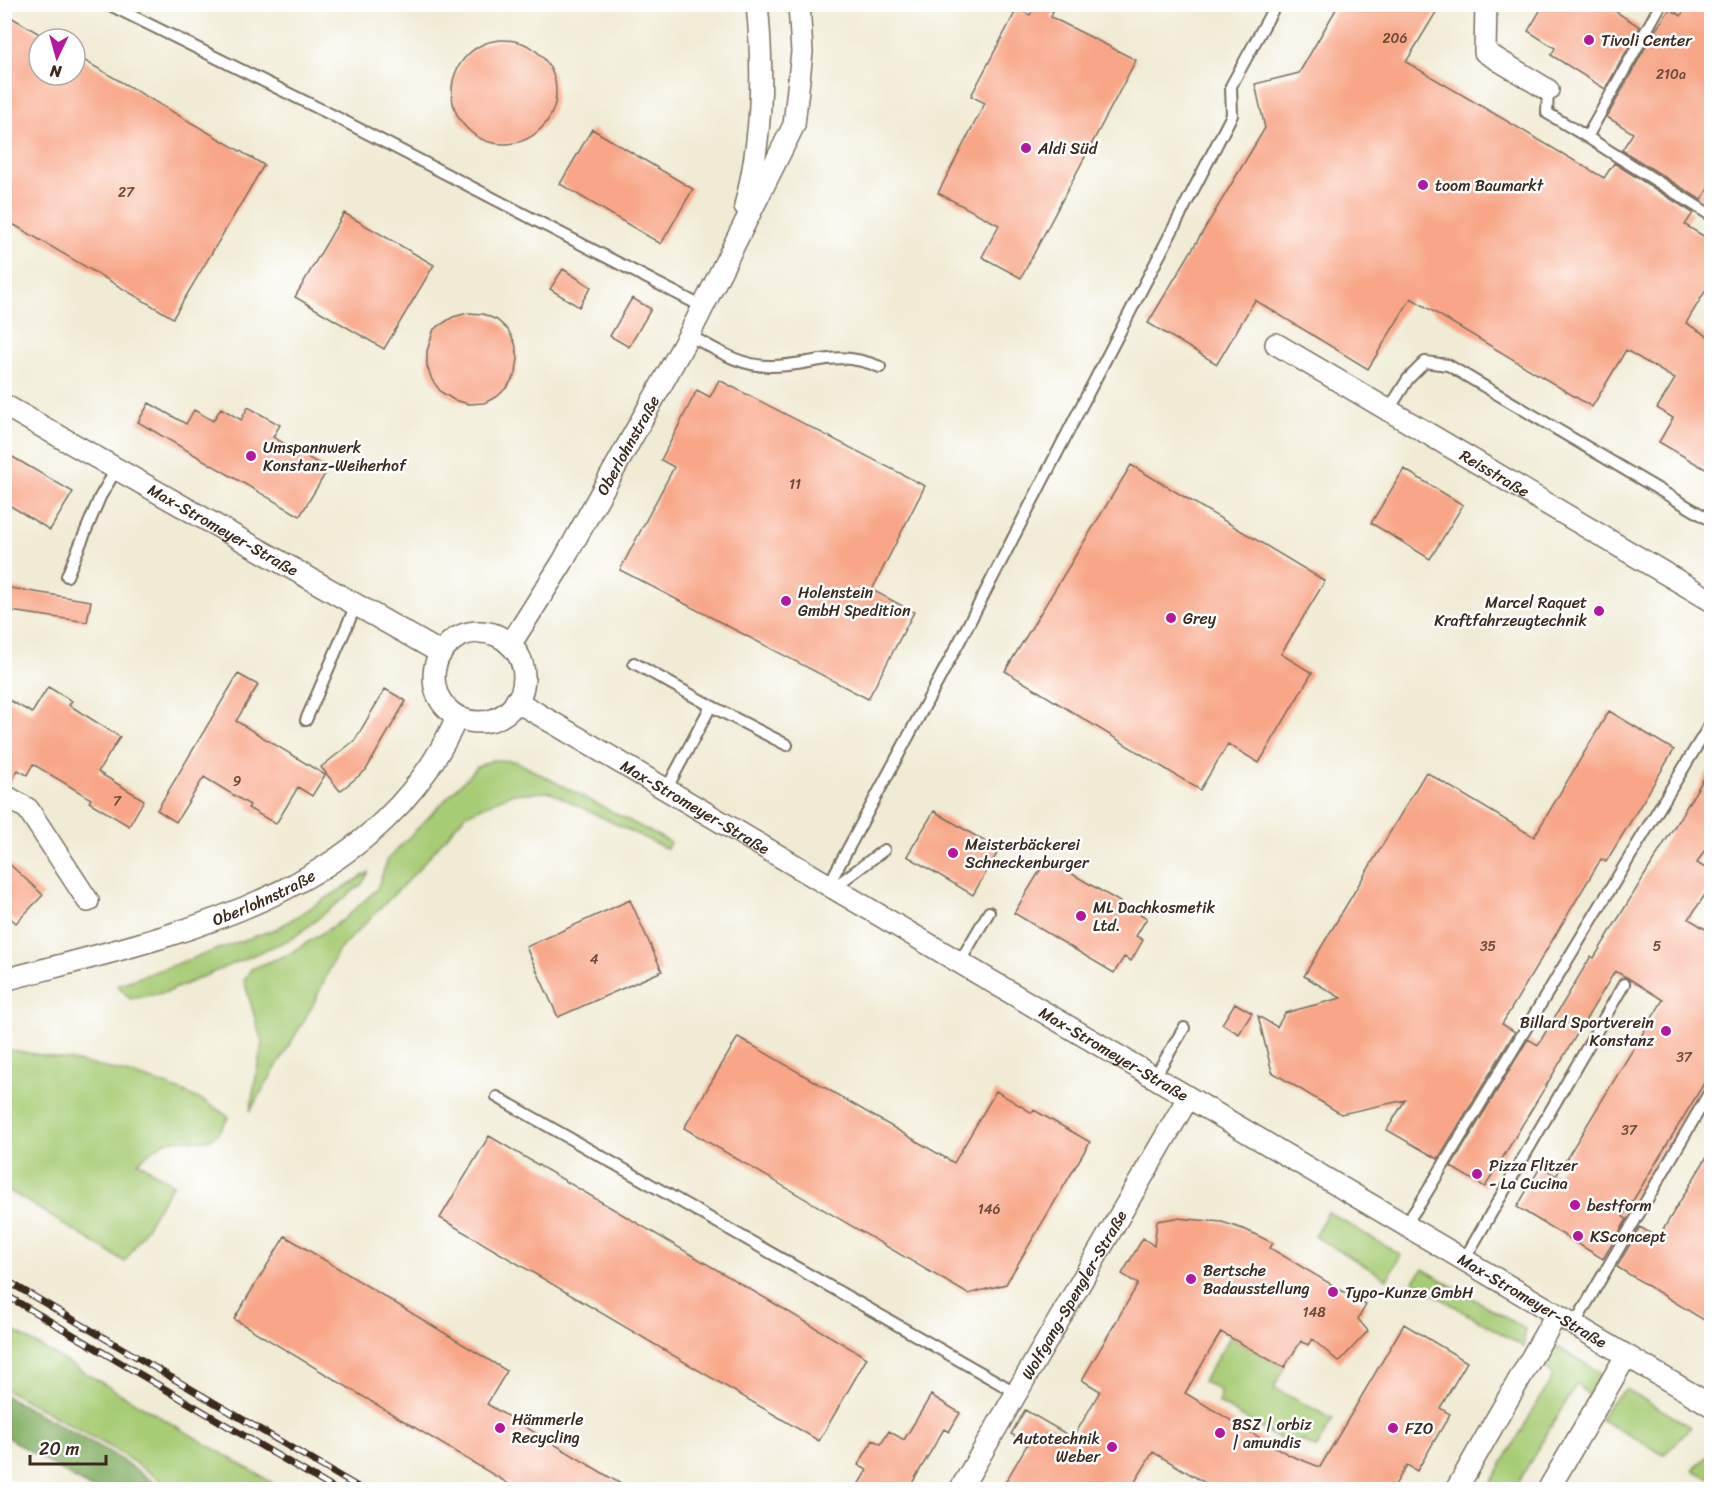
<svg xmlns="http://www.w3.org/2000/svg" width="1716" height="1494" font-family="Sriracha,sans-serif">
  <style>
    .green { fill: #a7cc76; stroke: #717b4a; stroke-width: 1.5 }
    .forest { fill: #85b067; stroke: #606d42; stroke-width: 1.5 }
    .building { fill: #f8a687 }
    .lines { fill: none; stroke-linecap: round; stroke-linejoin: round }
    .lane-casing { stroke: #7a6e5e; stroke-width: 14 }
    .street-casing { stroke: #7a6e5e; stroke-width: 24 }
    .lane { stroke: #fff; stroke-width: 10 }
    .street { stroke: #fff; stroke-width: 21 }
    .rail-casing { stroke: #3b2a1e; stroke-width: 7 }
    .rail { stroke: #fff; stroke-width: 4.5; stroke-dasharray: 14; stroke-linecap: butt }
    .poi-dot { fill: #b5179e; stroke: #fff; stroke-width: 2 }
    .labels { text-anchor: middle; stroke-width: 5; stroke-linejoin: round; paint-order: stroke }
    .number-label { font-size: 14px; fill: #6a4938 }
    .poi-label { font-size: 16px; fill: #3b2a1e; stroke: #fff; text-anchor: start }
    .street-label { font-size: 16px; fill: #3b2a1e; stroke: #fff }
  </style>
  <rect width="100%" height="100%" fill="#fff"/>
  <filter id="ink" filterUnits="userSpaceOnUse"><feTurbulence type="fractalNoise" baseFrequency=".0167" numOctaves="2"/><feDisplacementMap in="SourceGraphic" scale="12" xChannelSelector="R" yChannelSelector="G"/><feConvolveMatrix kernelMatrix="1 2 1 2 8 2 1 2 1" color-interpolation-filters="sRGB"/></filter>
  <filter id="wash" filterUnits="userSpaceOnUse"><feTurbulence type="fractalNoise" baseFrequency=".008" numOctaves="4" result="noise"/><feDisplacementMap in="SourceGraphic" scale="24" xChannelSelector="R" yChannelSelector="G"/><feGaussianBlur stdDeviation="1.35" result="paint"/><feColorMatrix in="noise" values="0 0 0 0 0 0 0 0 0 0 0 0 0 0 0 0 0 1.4 0 .05"/><feComposite in="paint" operator="in"/></filter>
  <g filter="url(#wash)">
    <rect width="100%" height="100%" fill="#f0ebd4"/>
    <path class="green" d="M492,760L515,761L670,842L667,849L550,792L511,794L466,814L417,871L338,951L312,1007L250,1111L262,1043L244,980L251,969L289,954L343,920L377,889L388,859L477,767Z
      M369,872L362,884L293,938L167,992L130,999L117,985L278,928Z
      M5,1049C74,1061 172,1075 229,1117C208,1154 201,1135 169,1141C159,1143 146,1156 138,1162L173,1184L125,1262L5,1188Z
      M1328,1212L1401,1255L1387,1279L1314,1236Z
      M1423,1269L1525,1329L1524,1347L1413,1282Z
      M5,1326L283,1489H173L114,1449L5,1389Z
      M1230,1337L1284,1368L1274,1388L1333,1419L1316,1448L1301,1440L1293,1447L1219,1403L1220,1391L1203,1381Z
      M1552,1344L1601,1373L1589,1396L1577,1383L1514,1489L1487,1490L1553,1376L1542,1361Z
      M1626,1389L1691,1427L1664,1455L1600,1419L1609,1404Z
      M1711,1452V1479L1693,1470Z"/>
    <path class="forest" d="M4,1395L111,1453L164,1489H92L5,1436Z"/>
    <g id="blocks">
      <path class="building" d="M1036,4L1053,11L1051,17L1136,60L1021,278L982,257L999,225L938,193L985,103L971,96L1017,9L1030,15Z
        M1339,4H1441L1406,62L1604,178L1614,163L1693,213L1685,225L1712,241V280L1686,323L1712,339V473L1659,442L1673,418L1657,408L1675,379L1626,350L1592,407L1411,298L1368,369L1255,300L1217,364L1148,323L1265,128L1255,84L1299,73Z
        M1544,4H1604L1640,27L1605,89L1551,55L1555,48L1528,31Z
        M1687,4H1712V182L1701,200L1622,150L1633,133L1607,117L1653,34L1670,9L1681,16Z
        M4,13L48,39H39V75H75V55L264,165L173,318L4,219Z
        M452 92a52 52 0 1 1 104 0a52 52 0 1 1-104 0Z
        M592,129L693,189L661,244L560,184Z
        M344,213L434,265L384,349L295,297Z
        M563,269L591,287L579,307L550,289Z
        M632,298L651,309L629,347L610,336Z
        M468,313L483,314L497,320L508,330L515,343L518,358L516,373L508,386L498,396L484,403L469,404L454,400L441,392L432,380L427,366V351L434,329L453,317Z
        M719,380L925,486L872,590L914,612L868,699L620,570L674,467L661,460L697,390L710,397Z
        M149,403L186,424L194,410L213,421L221,408L241,420L248,407L280,425L273,437L328,469L300,516L138,422Z
        M4,452L73,492L50,530L4,502Z
        M1131,465L1325,581L1281,654L1312,673L1259,763L1228,744L1200,790L1005,671Z
        M1404,469L1463,505L1430,559L1371,523Z
        M4,587L91,601L87,622L4,610Z
        M238,674L258,685L236,721L325,775L312,796L298,787L276,824L248,808L250,805L204,777L176,822L157,810Z
        M48,687L72,701L69,705L120,737L98,772L144,800L129,826L89,802L91,799L33,764L27,775L18,770L10,784L4,782V697L32,713Z
        M385,689L406,701L366,770L340,791L321,767L355,740Z
        M1609,711L1674,750L1606,862L1601,859L1502,1024L1515,1032L1438,1159L1387,1130L1405,1100L1341,1114L1272,1072L1258,1016L1277,1027L1285,1013L1341,998L1304,976L1426,772L1534,837Z
        M1712,765V838L1697,863L1712,872V884L1689,919L1712,933V1070L1623,1217L1627,1219L1603,1259L1517,1207L1541,1166L1556,1176L1663,1000L1628,978L1615,971L1485,1187L1451,1167L1528,1039L1538,1045L1591,956L1594,958Z
        M934,811L999,850L973,895L907,856Z
        M4,859L43,895L16,923L4,912Z
        M1047,859L1147,918L1136,936L1143,940L1131,961L1124,957L1114,973L1014,913Z
        M630,900L662,971L558,1017L526,947Z
        M1235,1003L1252,1013L1239,1034L1222,1024Z
        M738,1037L954,1163L996,1091L1032,1113L1034,1110L1090,1142L1006,1284L968,1294L684,1128Z
        M489,1136L867,1358L819,1441L440,1218Z
        M1712,1148V1325L1617,1267L1640,1227L1658,1238Z
        M1176,1218L1222,1222L1246,1230L1273,1243L1270,1248L1366,1305L1358,1319L1368,1331L1339,1362L1312,1339L1308,1345L1301,1341L1284,1368L1221,1332L1185,1393L1289,1455L1320,1467L1404,1324L1467,1362L1440,1408L1450,1414L1417,1471L1407,1465L1392,1490H1217L1153,1452L1130,1490H1001L1028,1443L1011,1434L1025,1410L1073,1438L1100,1391L1082,1380L1138,1284L1122,1274L1143,1238L1154,1246L1157,1221Z
        M285,1236L507,1371L487,1404L631,1490H519L234,1319Z
        M931,1395L960,1413L949,1432L944,1429L908,1490H855L867,1470L858,1465L873,1440L881,1444L889,1431L904,1440Z"/>
    </g>
  </g>
  <g filter="url(#ink)">
    <use href="#blocks" fill-opacity="0" stroke="#7a6e5e" stroke-width="1.5"/>
    <g class="lines">
      <g class="lane-casing">
        <path id="lane" d="M108,4L334,116L703,307
          M1661,4L1587,137L1712,216
          M1548,90L1547,113L1587,137
          M689,335C715,349 741,367 771,366C815,366 833,348 880,367
          M1388,411L1408,379L1425,362L1448,365L1712,521
          M67,576L100,497L117,468
          M634,663L711,706L666,790
          M711,706L787,745
          M306,720L356,605
          M828,886L965,631L1232,115L1231,86L1276,4
          M833,888L884,850
          M959,963L989,912
          M1154,1078L1184,1028
          M497,1097L1015,1392
          M1405,1225L1421,1202L1712,721
          M1464,1260L1624,984
          M1574,1325L1712,1088"/>
      </g>
      <g class="street-casing">
        <g id="street">
          <path d="M1486,4L1485,52L1548,90"/>
          <path d="M745,206C762,140 764,72 757,4"/>
          <path id="s1" d="M1276,344L1712,601"/>
          <path id="s2" d="M4,405L441,653"/>
          <circle cx="479" cy="677" r="45"/>
          <path id="s3" d="M510,645L562,563L689,335L794,125L802,52L799,4"/>
          <path id="s4" d="M516,701L1712,1406"/>
          <path d="M4,795L28,809L88,901"/>
          <path id="s5" d="M4,980C175,935 378,896 457,717"/>
          <path id="s6" d="M960,1490L1188,1098"/>
          <path d="M1456,1490L1556,1315"/>
          <path d="M1548,1490L1626,1356"/>
        </g>
      </g>
      <use href="#lane" class="lane"/>
      <use href="#street" class="street"/>
      <g class="rail-casing">
        <path id="rail" d="M4,1279L363,1490
          M4,1294L336,1490"/>
      </g>
      <use href="#rail" class="rail"/>
    </g>
  </g>
  <g class="poi-dot">
    <circle cx="1589" cy="40" r="6"/>
    <circle cx="1026" cy="148" r="6"/>
    <circle cx="1423" cy="185" r="6"/>
    <circle cx="251" cy="456" r="6"/>
    <circle cx="786" cy="601" r="6"/>
    <circle cx="1599" cy="611" r="6"/>
    <circle cx="1171" cy="618" r="6"/>
    <circle cx="953" cy="853" r="6"/>
    <circle cx="1081" cy="916" r="6"/>
    <circle cx="1666" cy="1031" r="6"/>
    <circle cx="1477" cy="1174" r="6"/>
    <circle cx="1575" cy="1205" r="6"/>
    <circle cx="1578" cy="1236" r="6"/>
    <circle cx="1191" cy="1279" r="6"/>
    <circle cx="1333" cy="1292" r="6"/>
    <circle cx="500" cy="1428" r="6"/>
    <circle cx="1393" cy="1428" r="6"/>
    <circle cx="1220" cy="1433" r="6"/>
    <circle cx="1112" cy="1447" r="6"/>
  </g>
  <g class="labels">
    <g class="number-label">
      <text x="1395" y="43">206</text>
      <text x="1671" y="79">210a</text>
      <text x="126" y="197">27</text>
      <text x="795" y="489">11</text>
      <text x="237" y="786">9</text>
      <text x="117" y="806">7</text>
      <text x="1488" y="951">35</text>
      <text x="1657" y="951">5</text>
      <text x="594" y="964">4</text>
      <text x="1684" y="1062">37</text>
      <text x="1629" y="1135">37</text>
      <text x="989" y="1214">146</text>
      <text x="1314" y="1317">148</text>
    </g>
    <g class="poi-label">
      <text x="1601" y="46">Tivoli Center</text>
      <text x="1038" y="154">Aldi Süd</text>
      <text x="1435" y="191">toom Baumarkt</text>
      <text x="263" y="453">Umspannwerk<tspan x="263" dy="18">Konstanz-Weiherhof</tspan></text>
      <text x="798" y="598">Holenstein<tspan x="798" dy="18">GmbH Spedition</tspan></text>
      <text x="1587" y="608" text-anchor="end">Marcel Raquet<tspan x="1587" dy="18">Kraftfahrzeugtechnik</tspan></text>
      <text x="1183" y="624">Grey</text>
      <text x="965" y="850">Meisterbäckerei<tspan x="965" dy="18">Schneckenburger</tspan></text>
      <text x="1093" y="913">ML Dachkosmetik<tspan x="1093" dy="18">Ltd.</tspan></text>
      <text x="1654" y="1028" text-anchor="end">Billard Sportverein<tspan x="1654" dy="18">Konstanz</tspan></text>
      <text x="1489" y="1171">Pizza Flitzer<tspan x="1489" dy="18">- La Cucina</tspan></text>
      <text x="1587" y="1211">bestform</text>
      <text x="1590" y="1242">KSconcept</text>
      <text x="1203" y="1276">Bertsche<tspan x="1203" dy="18">Badausstellung</tspan></text>
      <text x="1345" y="1298">Typo-Kunze GmbH</text>
      <text x="512" y="1425">Hämmerle<tspan x="512" dy="18">Recycling</tspan></text>
      <text x="1232" y="1430">BSZ | orbiz<tspan x="1232" dy="18">| amundis</tspan></text>
      <text x="1405" y="1434">FZO</text>
      <text x="1100" y="1444" text-anchor="end">Autotechnik<tspan x="1100" dy="18">Weber</tspan></text>
    </g>
    <g class="street-label">
      <text dy="6" stroke="none"><textPath href="#s3" startOffset="232">Oberlohnstraße</textPath></text>
      <text dy="6" stroke="none"><textPath href="#s1" startOffset="254">Reisstraße</textPath></text>
      <text dy="6" stroke="none"><textPath href="#s2" startOffset="252">Max-Stromeyer-Straße</textPath></text>
      <text dy="6" stroke="none"><textPath href="#s4" startOffset="208">Max-Stromeyer-Straße</textPath></text>
      <text dy="6" stroke="none"><textPath href="#s5" startOffset="273">Oberlohnstraße</textPath></text>
      <text dy="6" stroke="none"><textPath href="#s4" startOffset="694">Max-Stromeyer-Straße</textPath></text>
      <text dy="6" stroke="none"><textPath href="#s6" startOffset="226">Wolfgang-Spengler-Straße</textPath></text>
      <text dy="6" stroke="none"><textPath href="#s4" startOffset="1180">Max-Stromeyer-Straße</textPath></text>
    </g>
  </g>
  <rect width="1716" height="1494" fill="none" stroke="#fff" stroke-width="24"/>
  <g transform="translate(57 57) rotate(185)"><circle r="28" fill="#ffffff" stroke="#b1aaa5" stroke-width="1.5"/>
  <path d="M0-4.5L10 22L0 15L-10 22Z" fill="#b5179e"/>
  <text y="-9" font-size="16" font-weight="bold" text-anchor="middle" fill="#3b2a1e">N</text>
  </g>
  <path d="M30 1455v9h76v-9" fill="none" stroke="#3b2a1e" stroke-width="3"/>
  <text x="39" y="1455" font-size="18" fill="#3b2a1e" stroke="#ffffff" stroke-width="4.5" paint-order="stroke">20 m</text>
</svg>
